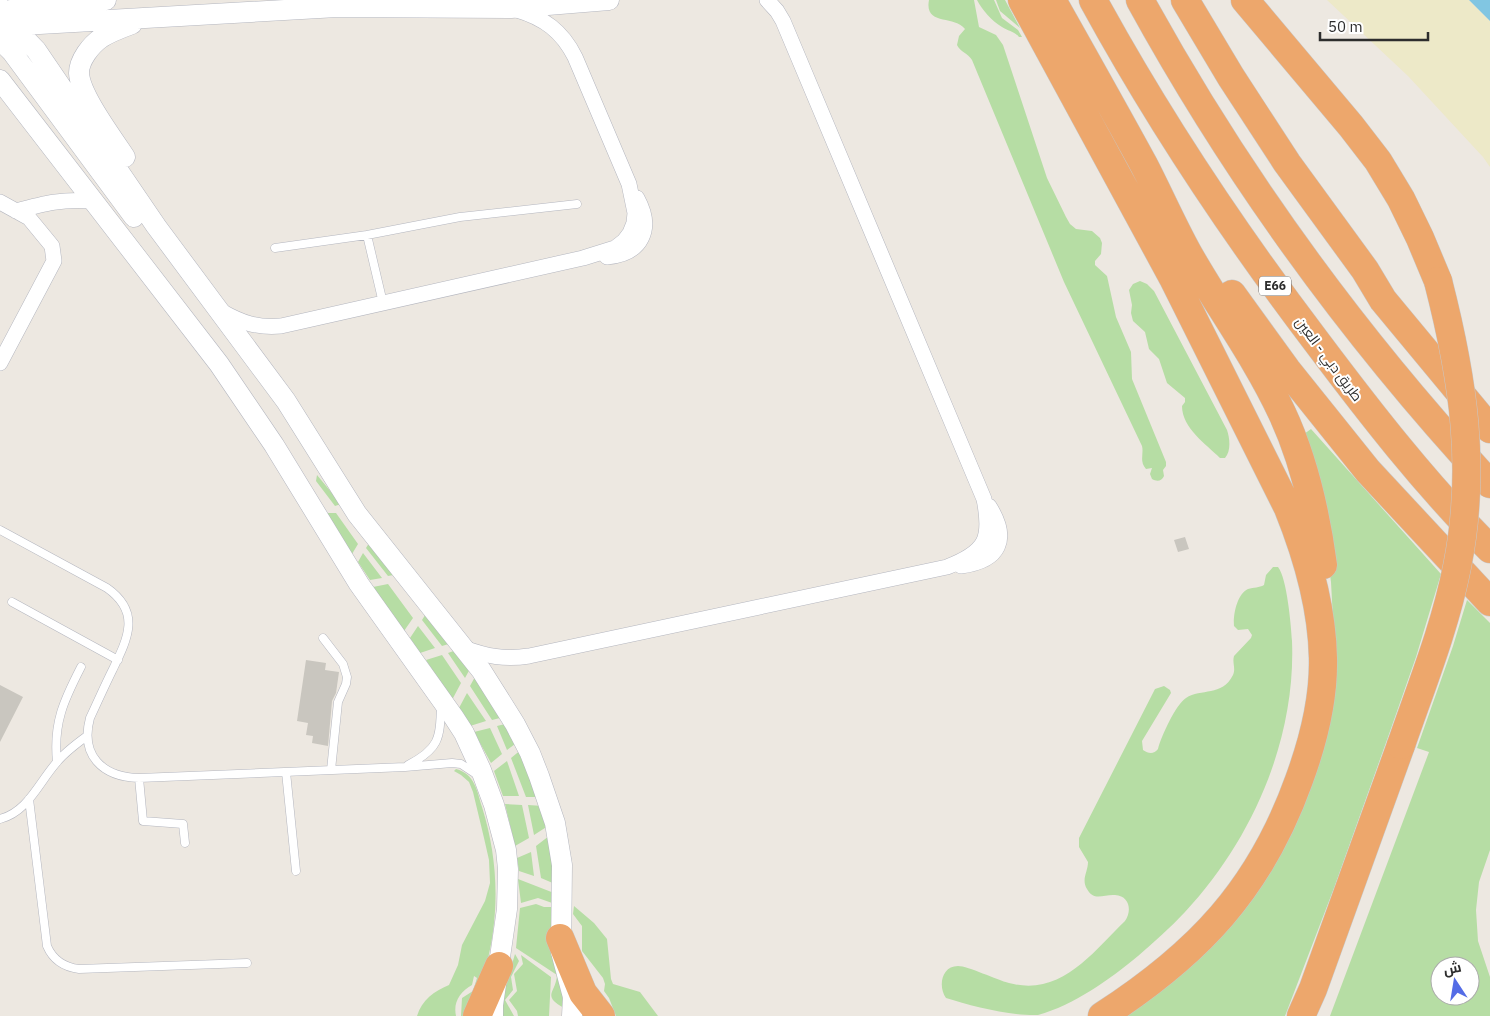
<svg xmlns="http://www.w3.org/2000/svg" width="1490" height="1016" font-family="'IBM Plex Sans',Cairo,sans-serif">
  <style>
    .green { fill: #b6dda4; fill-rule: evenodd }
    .sand { fill: #ede9c8 }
    .water { fill: #81c6e2 }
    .building { fill: #c9c6bf }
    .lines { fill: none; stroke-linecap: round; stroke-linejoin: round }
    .service-casing { stroke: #b4b6bf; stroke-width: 9 }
    .minor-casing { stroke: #b4b6bf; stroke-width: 16 }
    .tertiary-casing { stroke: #b4b6bf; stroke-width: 21 }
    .motorway-casing { stroke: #c8c8c8; stroke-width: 29 }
    .service { stroke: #fff; stroke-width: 8 }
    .minor { stroke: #fff; stroke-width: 15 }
    .tertiary { stroke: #fff; stroke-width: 20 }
    .motorway { stroke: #eda76c; stroke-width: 28 }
    .motorway-bridge-casing { stroke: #c8c8c8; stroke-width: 29; stroke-linecap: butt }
    .motorway-bridge { stroke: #eda76c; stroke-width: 28 }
    .labels { text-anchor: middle; stroke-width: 4; stroke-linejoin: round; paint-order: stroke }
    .shield { fill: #fff; stroke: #6c6c6c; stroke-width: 1 }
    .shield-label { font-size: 12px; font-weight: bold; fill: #2d2d2d }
    .street-label { font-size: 14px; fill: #2d2d2d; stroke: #fff }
  </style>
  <rect width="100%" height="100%" fill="#ede8e1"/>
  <path class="green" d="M929,0H974L979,27L996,35L1003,45L1047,178L1066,217L1070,224L1076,229L1092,231L1100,238L1102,243L1101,254L1095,261V265L1107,276L1116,317L1131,352L1132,379L1166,462V466L1163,470L1164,476C1162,481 1157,482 1152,479L1150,474L1152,468L1146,469C1139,461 1144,454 1142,446L1064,282L972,60C968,53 960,52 957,45L959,36L965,29C954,15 924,26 929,0Z
    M977,0H994L1002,18L1018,30L1022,37H1019C1014,31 1008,31 1002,27C992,21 982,10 977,0Z
    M996,0H1005L1020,28L1000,11Z
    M1140,281L1147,284L1154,291L1227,430C1230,439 1231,451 1225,458H1220C1206,444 1182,428 1182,406L1185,402V398L1167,383L1159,359L1149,349L1145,332L1133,321L1131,313L1132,305L1129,290L1133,284Z
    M1311,429L1441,574L1416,657L1388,737L1334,888L1285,1016H1114L1265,872L1334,638L1331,582L1325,538L1304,434Z
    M317,475L341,504L335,506L316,481Z
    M327,513H336L358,544L352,554Z
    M371,540L399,574L388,576L366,548Z
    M363,553L382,578L370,580L358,562Z
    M1273,567H1278C1287,578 1291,625 1292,641C1296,740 1252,840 1185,912C1170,928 1154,942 1138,956C1109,980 1074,1005 1038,1015C1011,1016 971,1006 946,998C938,987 941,966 958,966C968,966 997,980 1009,983C1061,997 1092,953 1125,921C1132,911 1130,896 1115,895C1104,894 1094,902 1087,889C1081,879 1088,872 1088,862L1079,847V838L1155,689L1164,686L1170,690L1171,693L1142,741L1143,750C1149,754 1154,754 1158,749C1161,737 1176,704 1186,698C1201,688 1222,697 1233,675C1236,668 1232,663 1234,656L1251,638L1252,635L1248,629L1238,630L1234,626C1233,615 1237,594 1248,589C1254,587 1259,588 1264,585L1266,575Z
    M388,584L413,618L404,631L373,587Z
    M1467,600L1490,623V850L1479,882L1476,910L1478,941L1490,977V1016H1330L1429,752L1417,748L1453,646ZM1440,966H1470V996H1440Z
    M429,609L455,642L442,646L422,620Z
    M418,626L435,648L420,653L410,638Z
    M459,649L471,667L465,678L448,653Z
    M442,655L461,683L452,700L426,660Z
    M476,675L504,717L492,720L470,686Z
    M467,693L486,721L470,726L459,708Z
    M509,723L519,741L507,750L497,726Z
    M490,728L502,754L491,763L474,732Z
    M522,749L540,797H526L511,758Z
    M507,761L519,796H503L494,771Z
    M456,769C475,774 477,791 482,807C498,858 500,911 487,963C485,970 484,978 482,985C477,996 471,1006 466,1016H461L462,998L473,991L477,978L474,976L472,985C460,992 453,1002 456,1016H417C422,1000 434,991 449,985L458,965L462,945L485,901L490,883L489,860L484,838L473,792L469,782L461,775L454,771Z
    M505,804L522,805L529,838L515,846Z
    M528,805L543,806L548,826L534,835Z
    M549,836L555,884L541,878L536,846Z
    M531,852L534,876L519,871L517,858Z
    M518,879L554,893L555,904L538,898L521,903Z
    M536,904L544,907H555L560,978L564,1008C541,995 556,993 557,975L516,948L520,908Z
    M574,906L594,923L607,939L611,979L613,984L640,992L658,1016H616L609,998L604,991L605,984L603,978L582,951V926L573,914Z
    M515,954L519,961L511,977L513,990L505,1000L514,1016H502V998Z
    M521,955L551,977L549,1016H518L517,1011L509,1000L517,991L514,974L523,964Z"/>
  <path class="sand" d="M1327,0H1469L1490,21V167L1483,157L1408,76Z"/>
  <path class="water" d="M1469,0H1490V21Z"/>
  <path class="building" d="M1185,537L1189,549L1178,552L1174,540Z
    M306,660L326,663L325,670L339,672L336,693L332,701L328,746L312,743L313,736L306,735L308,723L297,721Z
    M0,685L23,697L0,742Z"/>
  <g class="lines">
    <g class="service-casing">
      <path id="service" d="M367,235L383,303
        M275,248L367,235L460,217L577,204
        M0,530L107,588C141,612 128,638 113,669C105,685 98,701 90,718C80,755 102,777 139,778L405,767L452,763L461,764L476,774
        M12,602L118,660
        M323,638L343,664L347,677L346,684L338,702L331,770
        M57,762C53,723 64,700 81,667
        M408,765C439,749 440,739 441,706
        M286,772L296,871
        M139,778L143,821L183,824L185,843
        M29,799L47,946C53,960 63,967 79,969L247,963
        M0,819C28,812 39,782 57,762C65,752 76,744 87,736"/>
    </g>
    <g class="minor-casing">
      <path id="minor" d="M0,202L29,218L52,246L54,261L0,363
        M16,211C46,203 61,199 92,201
        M607,257C642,254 654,229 637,198
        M221,311C242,323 257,328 281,326L583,258L615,248L624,241L630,233L634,223L635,213L629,184L575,57C562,31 544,18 517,10
        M961,566C1000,561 1010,539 989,506
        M464,648C486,656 505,660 529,656L947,567C986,552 992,539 984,499L783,21L777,11L767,0"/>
    </g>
    <g class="tertiary-casing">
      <path id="tertiary" d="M0,8L12,25L36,50L156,226L286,401L357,514L481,670L515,724L530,753L539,776L555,823L562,865L561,952L573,997L572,1016
        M0,12L27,7L106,0
        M4,26L337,7L511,8L609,0
        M0,40L12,52L134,217
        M0,80L219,364L274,445L359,584L453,716L464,733L481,770L494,805L506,850L508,869L507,909L493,1005V1016
        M125,157C112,137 80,95 79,73C79,60 91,45 101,38C110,32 121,28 132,24"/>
    </g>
    <g class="motorway-casing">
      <path id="motorway" d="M1022,0L1173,278L1288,508C1307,555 1322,606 1323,658C1324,700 1313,742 1299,780C1260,889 1198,954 1102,1016
        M1052,0C1083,55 1114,110 1144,165C1159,194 1172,224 1188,253C1218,306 1256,357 1282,413C1304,460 1316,513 1323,565
        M1093,0C1158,119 1234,233 1316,341C1370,413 1426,485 1490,549
        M1140,0C1236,175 1355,338 1490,484
        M1185,0L1231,77L1287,163L1365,270L1383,300L1490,429
        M1245,0L1351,126L1378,161L1401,199L1420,238L1438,281
        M1232,294L1287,370L1368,471L1490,602
        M560,938L583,993L601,1016
        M477,1016L499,966
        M1301,1016L1313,989L1401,745"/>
    </g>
    <use href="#service" class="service"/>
    <use href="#minor" class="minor"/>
    <use href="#tertiary" class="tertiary"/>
    <use href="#motorway" class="motorway"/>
    <g class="motorway-bridge-casing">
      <path id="motorway-bridge" d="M1401,745C1421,687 1445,628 1457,567C1477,468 1463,378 1438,281"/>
    </g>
    <use href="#motorway-bridge" class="motorway-bridge"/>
  </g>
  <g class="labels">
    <rect class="shield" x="1259" y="276.5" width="32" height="19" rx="4"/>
    <g class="shield-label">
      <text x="1275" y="290">E66</text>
    </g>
    <g class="street-label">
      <text transform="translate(1329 359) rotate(53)" y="5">طريق دبي - العين</text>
    </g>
  </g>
  <g transform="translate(1455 981) rotate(348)"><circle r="24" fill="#ffffff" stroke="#ababab"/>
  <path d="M0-4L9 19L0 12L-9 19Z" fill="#546ce6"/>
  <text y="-8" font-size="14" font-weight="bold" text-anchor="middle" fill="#2d2d2d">ش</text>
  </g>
  <path d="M1320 32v8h108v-8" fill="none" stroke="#2d2d2d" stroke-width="2.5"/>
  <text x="1328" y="32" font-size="15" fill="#2d2d2d" stroke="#ffffff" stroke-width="4" paint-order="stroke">50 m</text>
</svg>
